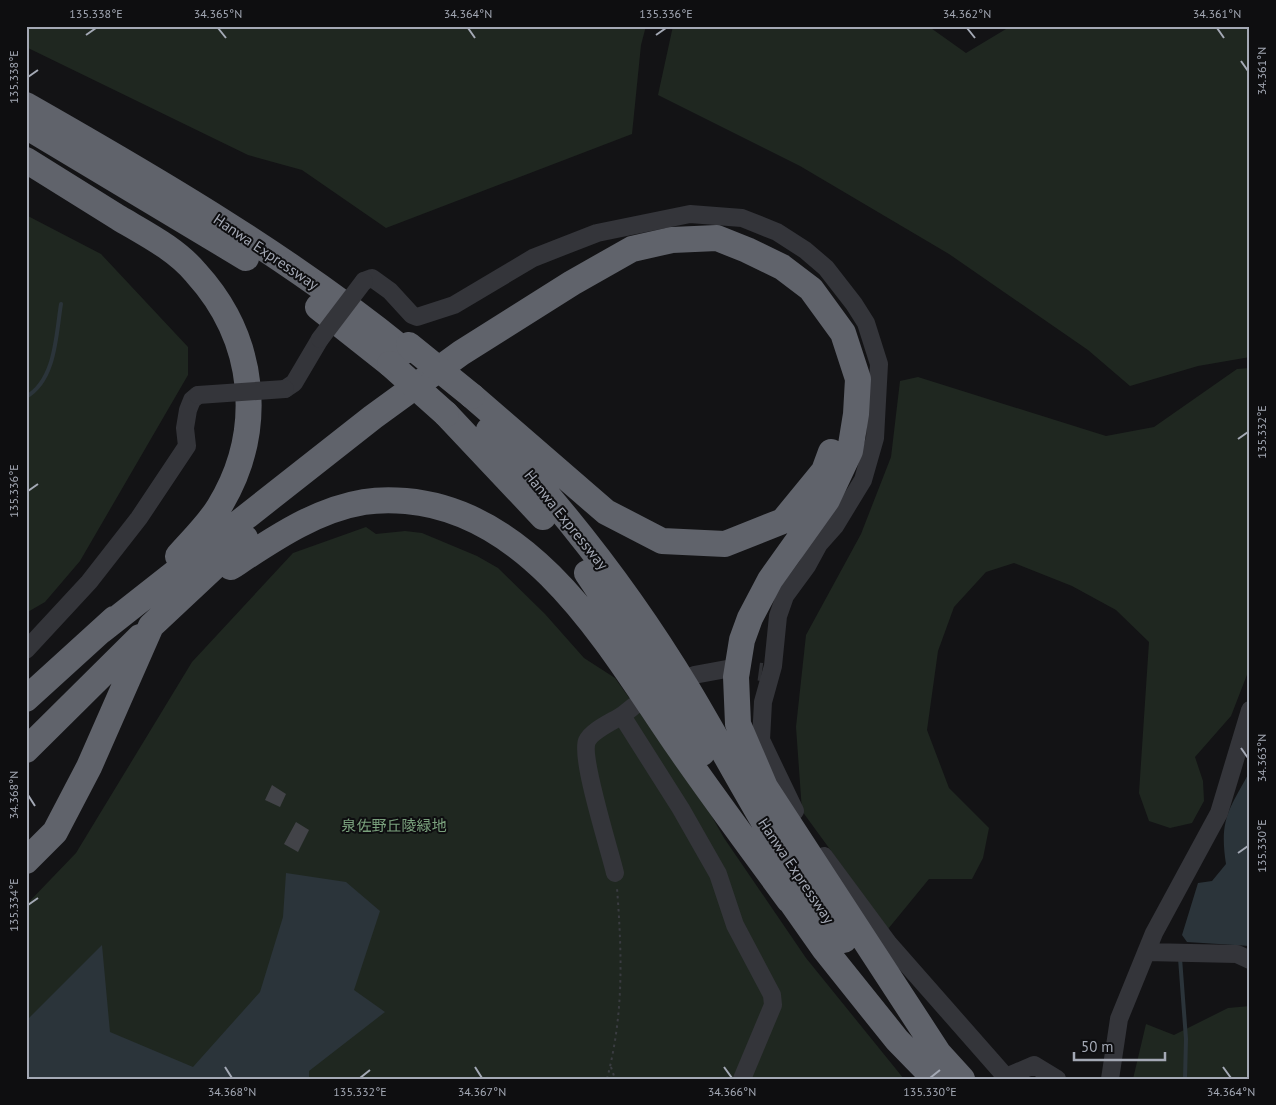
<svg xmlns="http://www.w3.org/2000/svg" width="1276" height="1105" font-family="'PT Sans','Noto Sans JP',sans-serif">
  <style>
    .green { fill: #1f2720 }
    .water { fill: #2b343a }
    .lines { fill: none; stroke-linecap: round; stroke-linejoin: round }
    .stream { stroke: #2b343a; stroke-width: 4 }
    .building { fill: #424348 }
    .minor-tunnel { stroke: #303135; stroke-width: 18; stroke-dasharray: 18 9; stroke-linecap: butt }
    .path { stroke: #3a3c41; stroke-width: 2; stroke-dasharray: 2.5 4; stroke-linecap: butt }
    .minor { stroke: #34353a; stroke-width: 18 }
    .highway { stroke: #60636b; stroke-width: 26 }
    .minor-bridge { stroke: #34353a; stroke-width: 18 }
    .highway-bridge { stroke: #60636b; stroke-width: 26 }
    .ticks { fill: none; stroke: #a4a9b5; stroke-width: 2 }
    .labels { text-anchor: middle; stroke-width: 4; stroke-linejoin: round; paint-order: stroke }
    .street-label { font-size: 15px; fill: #a4a9b5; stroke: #0e0e10 }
    .park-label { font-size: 15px; fill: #7aa17d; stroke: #0e0e10 }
    .neatline { fill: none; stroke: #a4a9b5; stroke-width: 2 }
    .ticks-label { font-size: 12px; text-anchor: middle; fill: #a4a9b5 }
  </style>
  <rect width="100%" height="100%" fill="#131315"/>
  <path class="green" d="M26,26H646L641,45L632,134L386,228L302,170L248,155L26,47Z
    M673,26H928L966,53L1011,26H1250V357L1198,366L1130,386L1088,350L949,254L800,166L658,95Z
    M26,215L101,254L188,347V375L80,561L45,602L26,613Z
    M1250,368V667L1231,716L1195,757L1203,781L1204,801L1192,823L1170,828L1149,821L1139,793L1149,642L1116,610L1072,586L1014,563L986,572L954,607L938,651L927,730L949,788L989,828L983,858L972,879H929L888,929L802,811L796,727L806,635L861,534L891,457L900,381L918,377L1106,436L1154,427L1237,369Z
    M366,527L376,534L405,531L422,533L477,556L498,568L545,614L584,658L615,678L706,806L724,838L806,958L904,1079H26V905L76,853L192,662L293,553Z
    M1250,1006V1079H1133L1146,1024L1174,1035L1228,1008Z"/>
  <path class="water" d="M1250,771V946L1187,942L1182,935L1198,883L1212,881L1226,864C1219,819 1229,810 1250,771Z
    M286,873L346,882L380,911L354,990L385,1012L309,1071V1079H26V1021L102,945L110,1032L193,1067L260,992L283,917Z"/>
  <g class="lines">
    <path class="stream" d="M26,397C56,380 56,334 61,304
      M1180,958L1186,1039L1185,1079"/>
  </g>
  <path class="building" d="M272,785L286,794L280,807L265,800Z
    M296,822L309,830L298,852L284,844Z"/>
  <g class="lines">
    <path class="minor-tunnel" d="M732,668L762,672"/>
    <path class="path" d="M611,1067L615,1079
      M607,1079C624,1013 622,955 617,888"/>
    <path class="minor" d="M364,281L372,278L390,291L412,315L417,317L454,305L533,258L597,233L690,214L742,218L777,232L805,250L826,268L854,304L866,323L879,364L875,438L863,480L835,526L819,544L807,566L785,596L778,616L773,666L763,702L761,740L795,811
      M285,389L294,383L320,339
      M26,650L89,582L139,518L187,446L185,428L188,410L192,400L198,395
      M694,675L732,668
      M634,706L624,714V719L681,809L718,874L735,925L772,995L773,1005L742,1079
      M824,856L889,944L1006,1077L1034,1065L1057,1079
      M615,873C610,851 580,758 587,741C592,730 614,721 624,714
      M1146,952L1237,954L1250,960
      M1110,1079L1119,1019L1154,933L1219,813L1250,710"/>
    <path class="highway" d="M26,105C156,179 288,256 405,351
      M26,126L246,258
      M26,160C57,179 88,199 119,218C146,234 176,249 196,273C256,339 266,430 219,507C208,525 191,541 178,556
      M318,307L390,364
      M472,396L606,512L662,541L725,544L783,521L824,471L831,452
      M446,414L543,517
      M489,430C564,509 632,597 688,690C739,775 781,863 844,940
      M231,567C272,540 315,510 364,502C377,500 393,500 406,501C535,512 611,649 677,745C713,797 751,848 789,900
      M587,573L648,663L702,753
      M101,631L373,417L461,353L572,283L632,249L672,240L717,238L747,250L782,267L811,289L843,333L858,379L856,414L850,451L827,500L770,580L750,618L742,640L736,677L738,724L765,787L941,1057
      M26,699L114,619
      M26,750L140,637
      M26,861L55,832L89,767L151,626L245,538
      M780,886L825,950L897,1040L935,1079
      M931,1045L962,1079"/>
    <path class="minor-bridge" d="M320,339L364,281
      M198,395L285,389"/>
    <path class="highway-bridge" d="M409,345L472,396
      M390,364L446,414"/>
  </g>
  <path class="ticks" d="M218,28L226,38M468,28L475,38M967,28L975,38M1217,28L1224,38M86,35L96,28M656,35L666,28M1241,61L1248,71M28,77L38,70M1238,439L1248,432M28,491L38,484M1241,748L1248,758M28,795L35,806M1238,853L1248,846M28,905L38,898M225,1067L232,1078M475,1067L482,1078M724,1067L732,1078M1223,1067L1231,1078M360,1078L370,1070M930,1078L940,1070"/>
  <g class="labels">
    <g class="street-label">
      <text transform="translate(266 252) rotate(34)" y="5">Hanwa Expressway</text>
      <text transform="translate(566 520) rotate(51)" y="5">Hanwa Expressway</text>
      <text transform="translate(796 871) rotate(56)" y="5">Hanwa Expressway</text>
    </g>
    <g class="park-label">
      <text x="394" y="831">泉佐野丘陵緑地</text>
    </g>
  </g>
  <rect width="1276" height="1105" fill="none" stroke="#0e0e10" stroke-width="55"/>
  <path d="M1074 1052v8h91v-8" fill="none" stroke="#a4a9b5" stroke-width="2.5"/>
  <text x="1081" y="1052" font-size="15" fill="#a4a9b5" stroke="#0e0e10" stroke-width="4" paint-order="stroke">50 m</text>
  <rect x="28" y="28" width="1220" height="1050" class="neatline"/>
  <g class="ticks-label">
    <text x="96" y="18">135.338°E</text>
    <text x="218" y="18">34.365°N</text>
    <text x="468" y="18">34.364°N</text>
    <text x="666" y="18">135.336°E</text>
    <text x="967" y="18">34.362°N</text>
    <text x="1217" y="18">34.361°N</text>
    <text transform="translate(1262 71) rotate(-90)" y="4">34.361°N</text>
    <text transform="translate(14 77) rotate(-90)" y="4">135.338°E</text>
    <text transform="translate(1262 432) rotate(-90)" y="4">135.332°E</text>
    <text transform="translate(14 491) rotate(-90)" y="4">135.336°E</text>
    <text transform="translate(1262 758) rotate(-90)" y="4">34.363°N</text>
    <text transform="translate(14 795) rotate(-90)" y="4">34.368°N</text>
    <text transform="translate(1262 846) rotate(-90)" y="4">135.330°E</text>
    <text transform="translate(14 905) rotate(-90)" y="4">135.334°E</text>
    <text x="232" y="1096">34.368°N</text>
    <text x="360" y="1096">135.332°E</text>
    <text x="482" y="1096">34.367°N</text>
    <text x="732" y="1096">34.366°N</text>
    <text x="930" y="1096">135.330°E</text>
    <text x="1231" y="1096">34.364°N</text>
  </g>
</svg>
